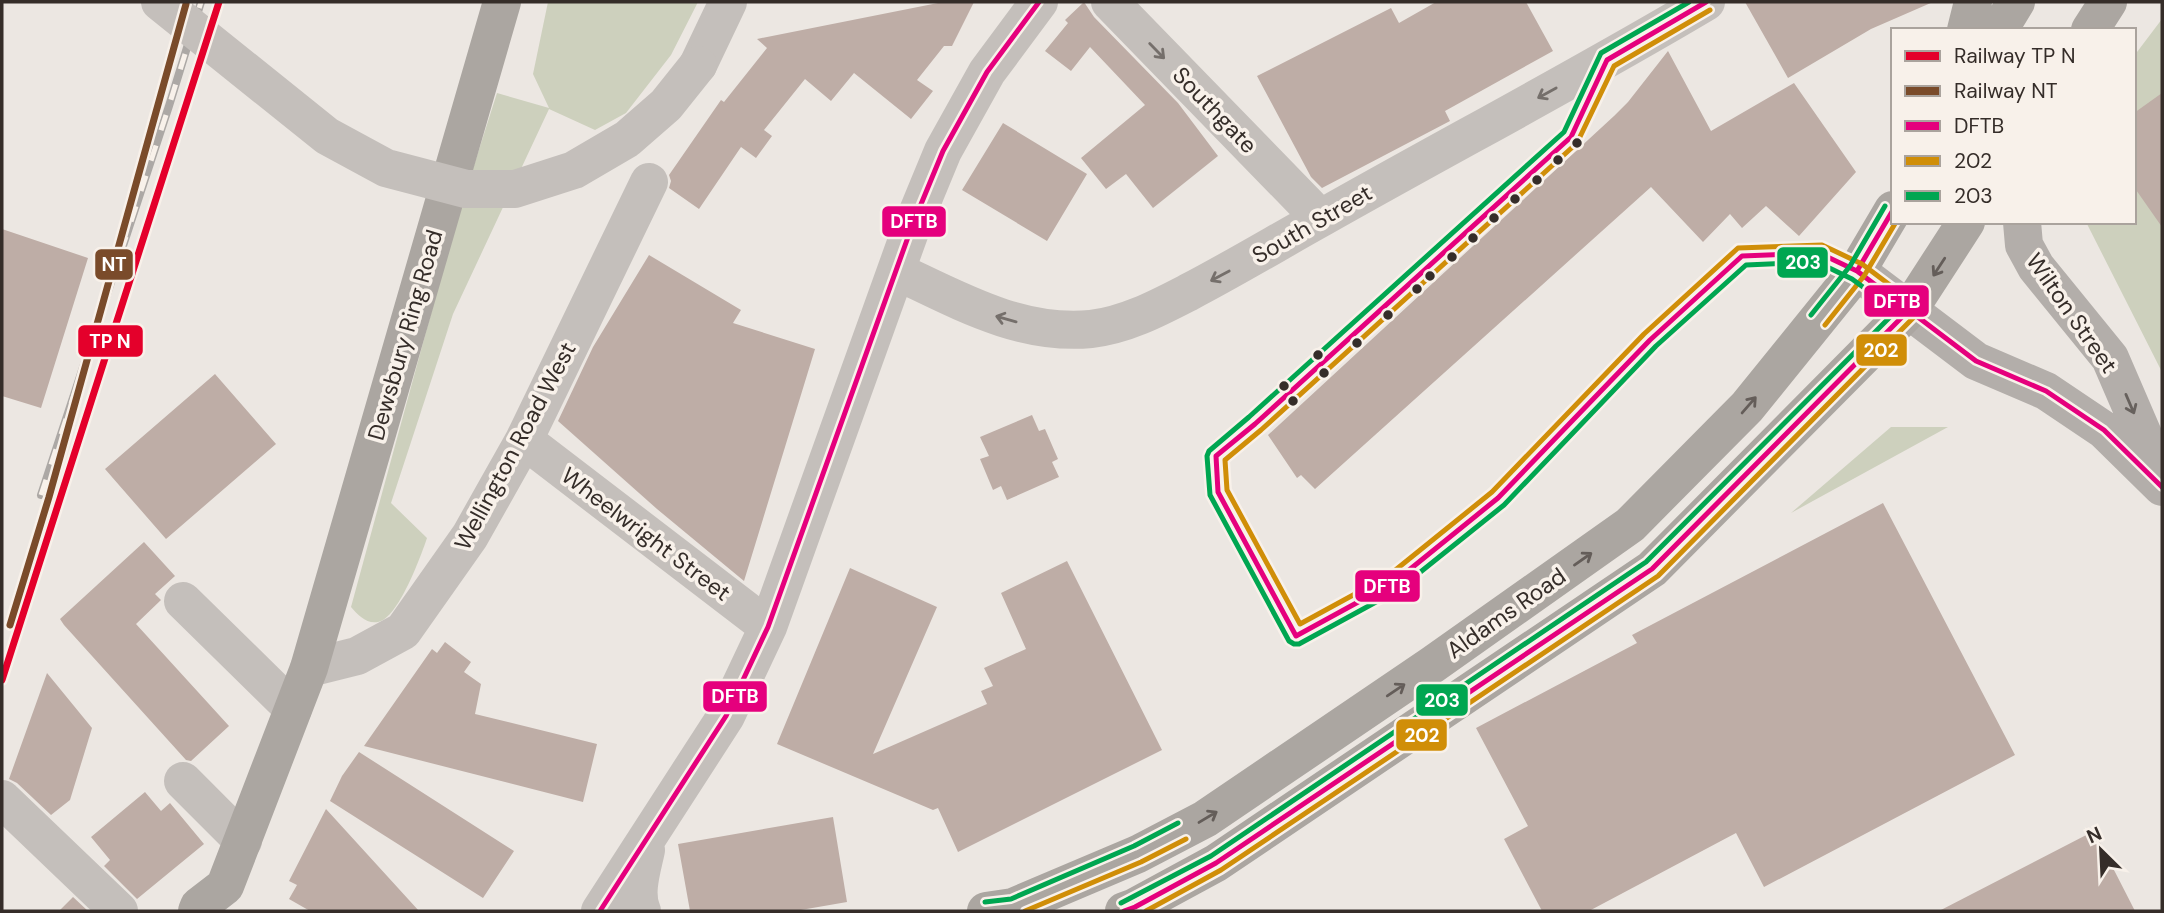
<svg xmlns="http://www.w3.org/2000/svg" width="2164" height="913" font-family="'DM Sans',sans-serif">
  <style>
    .green { fill: #cdd0bd }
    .building { fill: #beada6 }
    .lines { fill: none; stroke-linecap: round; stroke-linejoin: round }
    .minor { stroke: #c4bfbb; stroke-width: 38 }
    .major { stroke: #b3aeaa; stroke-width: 38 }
    .highway { stroke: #aba6a1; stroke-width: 38 }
    .rail-casing { stroke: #aca8a5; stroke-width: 8 }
    .rail { stroke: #f8f1ea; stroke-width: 5; stroke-dasharray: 16; stroke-linecap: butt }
    .minor-bridge { stroke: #c4bfbb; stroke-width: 38 }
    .bus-1-casing { stroke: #f8f1ea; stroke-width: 10 }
    .bus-2-casing { stroke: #f8f1ea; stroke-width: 10 }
    .bus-3-casing { stroke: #f8f1ea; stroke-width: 10 }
    .bus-1 { stroke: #e5007d; stroke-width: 5 }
    .bus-2 { stroke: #d08e08; stroke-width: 5 }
    .bus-3 { stroke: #00a651; stroke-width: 5 }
    .rail-1-casing { stroke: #f8f1ea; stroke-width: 12 }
    .rail-2-casing { stroke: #f8f1ea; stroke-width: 12 }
    .rail-1 { stroke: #e4002b; stroke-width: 7 }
    .rail-2 { stroke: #7a4b2a; stroke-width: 7 }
    .oneway { stroke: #756f6b }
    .oneway2 { stroke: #645d59 }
    .oneway3 { stroke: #67615d }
    .bus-dot { fill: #352d29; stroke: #f8f1ea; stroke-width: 2.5 }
    .labels { text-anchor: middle; stroke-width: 7; stroke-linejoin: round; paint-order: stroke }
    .street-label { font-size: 23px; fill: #352d29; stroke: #f8f1ea }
    .line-badge { stroke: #f8f1ea; stroke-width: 2.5 }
    .badge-label { font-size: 19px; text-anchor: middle; font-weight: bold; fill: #fff }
  </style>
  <rect width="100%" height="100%" fill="#ece7e2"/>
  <path class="green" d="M548,2H698L671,55L626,113L595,130L549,109L453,314L391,503L427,538C421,556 398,619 378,622C366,624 358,615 351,607L456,222L497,93L549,108L533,74Z
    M2162,19V372L2086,222H2134V56Z
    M1891,427H1948L1791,513Z"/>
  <path class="building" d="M943,2H974L952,46H944L917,80L933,91L911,119L854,73L831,101L805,79L764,130L772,136L756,158L741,147L699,209L669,188L671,181L669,175L721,100L724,102L767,48L757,39Z
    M1084,2L1094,17L1178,103L1218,156L1153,208L1126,174L1106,189L1081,158L1145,105L1090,47L1071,71L1045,51L1068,23L1065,20Z
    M1436,2H1526L1553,51L1445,111L1450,121L1322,188L1311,177L1257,76L1391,8L1399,23Z
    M1745,2H1933L1871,29L1788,78Z
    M1668,51L1711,131L1794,83L1856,172L1799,236L1766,206L1742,228L1730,214L1703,242L1651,187L1315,489L1301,475L1297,478L1268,435L1614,116L1628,102Z
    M2162,93V227L2134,187V113Z
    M1003,123L1087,174L1047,241L962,190Z
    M2,229L88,258L41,408L2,396Z
    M649,255L741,310L733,323L815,349L744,581L657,509L558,421L593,347Z
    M215,374L276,444L166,539L105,469Z
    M1032,415L1039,431L1045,429L1058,459L1052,462L1059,477L1007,500L1001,486L993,490L980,459L989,456L980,437Z
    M1883,503L2015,755L1764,887L1736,833L1589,911H1542L1504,839L1528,826L1476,728L1637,643L1632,635Z
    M144,542L175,576L155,594L161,600L136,624L229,726L191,761L186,760L64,625L60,619Z
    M1067,561L1162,750L958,852L938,808L933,810L777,744L850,568L937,607L873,754L987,704L981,691L993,686L984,668L1026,649L1001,593Z
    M445,642L471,662L464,672L481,684L475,714L597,744L583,802L364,746L432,649L437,653Z
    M47,673L92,728L70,800L51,815L17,783L9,779Z
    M359,752L514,851L483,898L330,801L342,776Z
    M145,792L161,811L170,803L204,844L137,899L104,866L110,860L91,837Z
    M326,809L419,911H310L289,899L297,885L289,881Z
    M833,817L847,902L795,911H690L678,844Z
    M2094,831L2135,911H1939Z
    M73,897L88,911H59Z"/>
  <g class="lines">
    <path class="minor" d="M1110,2L1320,218
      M698,65L728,2
      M896,271C958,300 1020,336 1091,329C1126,325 1158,308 1189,292C1235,268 1278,242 1323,217C1450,145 1580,77 1706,2
      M524,440L768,627
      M183,601L293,709
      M309,668L357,656L403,631L470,536L524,440L649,182
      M183,781L243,841
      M2,799L119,911
      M600,911L726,716L768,627L912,226L943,151L987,72L1039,2
      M642,911C634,893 642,869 646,850"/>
    <path class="major" d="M2022,222L2024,245L2036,267L2110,358L2160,474
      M1857,271L1976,361L2046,391L2104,430L2162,487"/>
    <path class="highway" d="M1966,30L1973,2
      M1999,30L2016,2
      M2090,30L2108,2
      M197,911L199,906L225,886L309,668L502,2
      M986,911L1013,907L1138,854L1205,819L1432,665L1630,525L1747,407L1857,271L1893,210
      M1124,911L1135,907L1216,863L1652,569L1909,310L1966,222"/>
    <g class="rail-casing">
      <path id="rail" d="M41,495L169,106L201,2"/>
    </g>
    <use href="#rail" class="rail"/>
    <path class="minor-bridge" d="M160,2L327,136L386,168L466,189H515L574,170L627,139L666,105L698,65"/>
    <g class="bus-1-casing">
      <path id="bus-1" d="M1706,2L1607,60L1571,137L1255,424L1216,456L1218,492L1296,636L1393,583L1498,498L1650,340L1742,256L1819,253L1857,271L1976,361L2046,391L2104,430L2162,487
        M1857,271L1893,210
        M600,911L726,716L768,627L912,226L943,151L987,72L1039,2
        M1124,911L1135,907L1216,863L1652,569L1909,310"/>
    </g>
    <g class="bus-2-casing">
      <path id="bus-2" d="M1825,325L1864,276L1896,222
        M1025,911L1141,862L1186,839
        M1146,911L1221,870L1658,576L1916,315L1918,309L1915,304L1862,264L1822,245L1738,248L1644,334L1492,492L1388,576L1300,624L1227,490L1225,460L1261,430L1577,143L1614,66L1710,10"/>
    </g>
    <g class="bus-3-casing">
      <path id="bus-3" d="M1811,315L1850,266L1885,206
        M985,902L1011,899L1134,846L1178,823
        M1121,903L1211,856L1646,562L1896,311L1852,279L1817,262L1746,265L1656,346L1504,505L1398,590L1299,644H1294L1289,641L1210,495L1207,456L1209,451L1249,417L1564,132L1601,53L1689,2"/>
    </g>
    <use href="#bus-1" class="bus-1"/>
    <use href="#bus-2" class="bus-2"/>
    <use href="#bus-3" class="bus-3"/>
    <g class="rail-1-casing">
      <path id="rail-1" d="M2,680L219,2"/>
    </g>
    <g class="rail-2-casing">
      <path id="rail-2" d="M10,625L49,497L186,4"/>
    </g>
    <use href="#rail-1" class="rail-1"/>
    <use href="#rail-2" class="rail-2"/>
  </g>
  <defs><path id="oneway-shaft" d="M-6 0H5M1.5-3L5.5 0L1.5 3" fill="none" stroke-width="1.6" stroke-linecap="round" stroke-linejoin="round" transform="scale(1.75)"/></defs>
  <g class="oneway">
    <use href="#oneway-shaft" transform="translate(1157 51) rotate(46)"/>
    <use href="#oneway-shaft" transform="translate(1547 93) rotate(151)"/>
    <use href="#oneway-shaft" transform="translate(1220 276) rotate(152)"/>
    <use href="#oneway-shaft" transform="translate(1006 319) rotate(-164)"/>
  </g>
  <g class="oneway2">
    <use href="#oneway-shaft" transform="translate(1939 267) rotate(123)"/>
    <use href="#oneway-shaft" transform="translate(1749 405) rotate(-49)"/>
    <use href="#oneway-shaft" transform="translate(1583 559) rotate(-35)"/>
    <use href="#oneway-shaft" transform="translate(1396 690) rotate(-34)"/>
    <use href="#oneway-shaft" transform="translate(1208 817) rotate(-31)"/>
  </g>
  <use class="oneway3" href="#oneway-shaft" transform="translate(2130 404) rotate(67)"/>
  <g class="bus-dot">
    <circle cx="1577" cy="143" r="6"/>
    <circle cx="1558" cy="160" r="6"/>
    <circle cx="1537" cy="180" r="6"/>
    <circle cx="1515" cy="199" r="6"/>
    <circle cx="1494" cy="218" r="6"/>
    <circle cx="1473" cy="238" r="6"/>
    <circle cx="1452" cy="257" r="6"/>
    <circle cx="1430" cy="276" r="6"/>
    <circle cx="1417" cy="289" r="6"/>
    <circle cx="1388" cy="315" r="6"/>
    <circle cx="1357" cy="343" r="6"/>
    <circle cx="1318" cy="355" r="6"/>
    <circle cx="1324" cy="373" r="6"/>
    <circle cx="1284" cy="386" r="6"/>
    <circle cx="1293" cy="401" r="6"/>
  </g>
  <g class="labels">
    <g class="street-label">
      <text transform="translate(1215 110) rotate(46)" y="8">Southgate</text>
      <text transform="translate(1312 224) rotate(-30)" y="8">South Street</text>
      <text transform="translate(2072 313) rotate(55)" y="8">Wilton Street</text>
      <text transform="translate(405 335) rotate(-74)" y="8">Dewsbury Ring Road</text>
      <text transform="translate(515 446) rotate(-62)" y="8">Wellington Road West</text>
      <text transform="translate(646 534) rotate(37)" y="8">Wheelwright Street</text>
      <text transform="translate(1506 613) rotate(-35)" y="8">Aldams Road</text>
    </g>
  </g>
  <g class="line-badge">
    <rect x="881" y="205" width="66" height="33" rx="7" fill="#e5007d"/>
    <rect x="1776" y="246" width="53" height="33" rx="7" fill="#00a651"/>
    <rect x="94" y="248" width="40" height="33" rx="7" fill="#7a4b2a"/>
    <rect x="1863" y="284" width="67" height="34" rx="7" fill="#e5007d"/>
    <rect x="77" y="324" width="67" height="34" rx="7" fill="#e4002b"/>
    <rect x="1855" y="333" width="53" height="34" rx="7" fill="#d08e08"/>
    <rect x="1354" y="569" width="67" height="34" rx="7" fill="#e5007d"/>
    <rect x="702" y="680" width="66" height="33" rx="7" fill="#e5007d"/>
    <rect x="1415" y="683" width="54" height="34" rx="7" fill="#00a651"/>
    <rect x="1395" y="718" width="53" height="34" rx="7" fill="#d08e08"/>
  </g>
  <g class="badge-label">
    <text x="914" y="228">DFTB</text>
    <text x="1803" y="269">203</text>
    <text x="114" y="271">NT</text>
    <text x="1897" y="308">DFTB</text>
    <text x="110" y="348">TP N</text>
    <text x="1881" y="357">202</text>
    <text x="1387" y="593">DFTB</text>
    <text x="735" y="703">DFTB</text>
    <text x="1442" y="707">203</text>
    <text x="1422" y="742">202</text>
  </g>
  <rect width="2164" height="913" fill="none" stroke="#352d29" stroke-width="7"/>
  <rect x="1891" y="28" width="245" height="196" fill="#f8f1ea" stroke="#aaa39d" stroke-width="2"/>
  <rect x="1905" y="51" width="35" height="10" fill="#e4002b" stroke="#aaa39d" stroke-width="2"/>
  <text x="1954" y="63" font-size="21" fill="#352d29">Railway TP N</text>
  <rect x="1905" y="86" width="35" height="10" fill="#7a4b2a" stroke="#aaa39d" stroke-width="2"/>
  <text x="1954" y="98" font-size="21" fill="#352d29">Railway NT</text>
  <rect x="1905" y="121" width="35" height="10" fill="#e5007d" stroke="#aaa39d" stroke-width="2"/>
  <text x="1954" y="133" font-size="21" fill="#352d29">DFTB</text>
  <rect x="1905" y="156" width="35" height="10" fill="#d08e08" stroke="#aaa39d" stroke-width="2"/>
  <text x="1954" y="168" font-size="21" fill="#352d29">202</text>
  <rect x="1905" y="191" width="35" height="10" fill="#00a651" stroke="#aaa39d" stroke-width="2"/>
  <text x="1954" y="203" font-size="21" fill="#352d29">203</text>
  <g transform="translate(2101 850) rotate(336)" stroke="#f8f1ea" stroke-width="5" paint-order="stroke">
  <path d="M0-5L12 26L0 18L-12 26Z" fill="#352d29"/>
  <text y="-10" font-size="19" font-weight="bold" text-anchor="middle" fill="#352d29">N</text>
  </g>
</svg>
